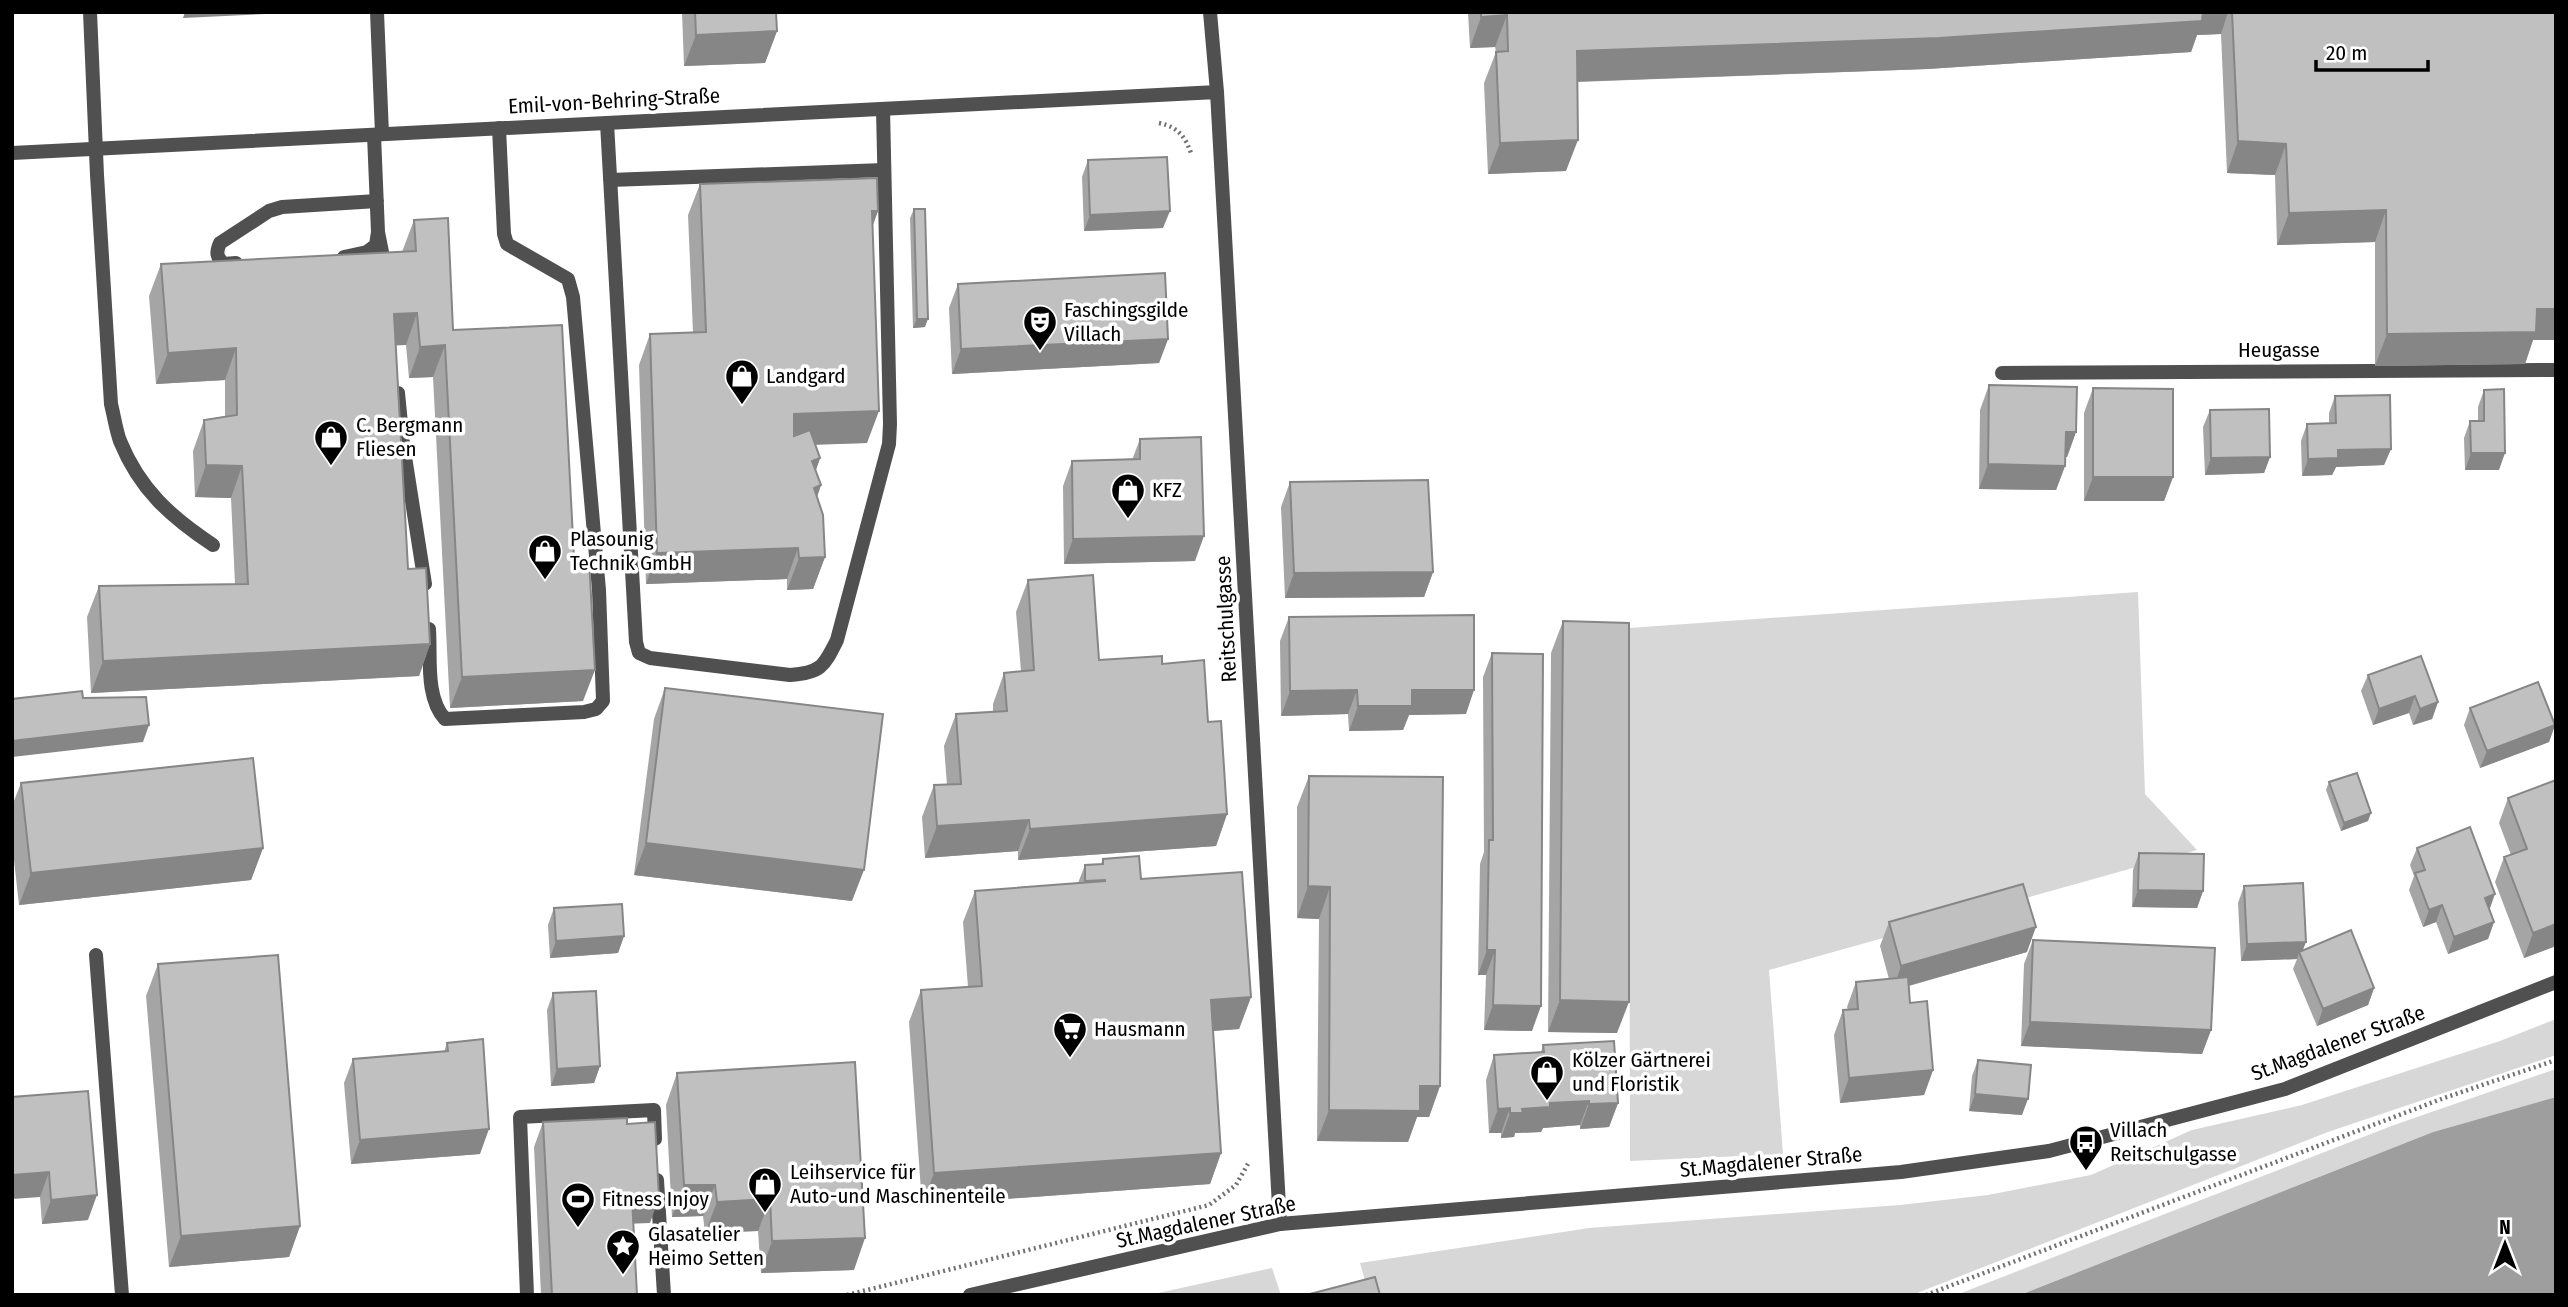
<svg xmlns="http://www.w3.org/2000/svg" width="2568" height="1307" font-family="'Fira Sans Condensed',sans-serif">
  <style>
    .green { fill: #d7d7d7 }
    .water { fill: #9e9e9e }
    .lines { fill: none; stroke-linecap: round; stroke-linejoin: round }
    .path { stroke: #727272; stroke-width: 4.5; stroke-dasharray: 2 3.5; stroke-linecap: butt }
    .service { stroke: #505050; stroke-width: 14 }
    .minor { stroke: #505050; stroke-width: 14 }
    .tertiary { stroke: #505050; stroke-width: 14 }
    .wall { fill: #a5a5a5 }
    .shaded-wall { fill: #868686 }
    .building { fill: #c0c0c0; stroke: #868686; stroke-width: 2 }
    .labels { text-anchor: middle; stroke-width: 7; stroke-linejoin: round; paint-order: stroke }
    .street-label { font-size: 21px; fill: #000; stroke: #fff }
    .poi-label { font-size: 21px; fill: #000; stroke: #fff; text-anchor: start }
  </style>
  <rect width="100%" height="100%" fill="#fff"/>
  <path class="green" d="M2138,592L2145,794L2197,850L1769,970L1783,1154L1630,1161L1629,628Z
    M2556,1019V1055L2328,1132L1912,1295H1369L1360,1263L1589,1228L1900,1205L1988,1195L2091,1175L2192,1130L2302,1105L2500,1041Z
    M2556,1069V1097L2433,1132L2020,1295H1956L2394,1125Z
    M1272,1268L1281,1295H1149Z"/>
  <path class="water" d="M2556,1097V1295H2020L2433,1132Z"/>
  <g class="lines">
    <path class="path" d="M1159,123C1179,127 1186,138 1192,156
      M847,1295L1209,1205L1236,1185L1249,1162
      M1926,1295L2444,1098L2556,1060"/>
    <path class="service" d="M90,12L97,175L111,404C114,416 116,430 120,441C140,490 171,517 213,545
      M377,12L382,134
      M607,123L636,642L639,653L650,658L790,675C821,673 824,666 837,640L889,444L890,424L883,109
      M610,180L884,170
      M378,232L386,272
      M344,257L367,252L376,245L378,232L374,135
      M236,263L224,264C216,257 216,252 220,243L269,211L282,207L377,201
      M398,393L403,444L425,584
      M429,629C431,657 425,697 445,719L584,712L596,709L603,701L599,590L573,297L568,279L507,244L504,234L499,128
      M96,955L122,1295
      M657,1180L664,1295
      M527,1295L520,1117L654,1110L655,1139"/>
    <path class="minor" d="M1210,12L1217,92L1280,1224
      M12,153L1217,92
      M2002,373L2556,370"/>
    <path class="tertiary" d="M970,1295L1280,1224L1901,1172L2049,1151L2285,1089L2556,982"/>
  </g>
  <path class="wall" d="M682,12H776L777,31L765,63L684,66Z
    M1468,12H2556V340H2533L2525,364L2375,366V242L2277,245L2275,175L2227,173L2221,34L2197,35L2191,52L1927,69L1577,82L1566,171L1488,174L1484,83L1496,52L1495,47L1470,48Z
    M1088,160L1163,228L1084,231L1082,177Z
    M700,184L878,211L873,225L867,443L815,444L820,458L816,470L821,485L817,497L825,557L813,589L787,590V579L646,584L639,365L650,334L693,332L688,215Z
    M914,209L925,327L913,328L910,218Z
    M414,220L453,330L574,558L583,701L450,708L433,377L409,378L406,345H396L408,569L430,644L419,676L91,693L87,617L99,586L235,584L231,498L195,497L193,451L204,420L225,416V380L156,384L149,296L161,264L402,252Z
    M958,284L1168,339L1159,363L952,374L949,308Z
    M1989,385L2076,432L2067,457H2065V466L2056,490L1979,489L1980,410Z
    M2093,388L2173,477L2164,501H2084V413Z
    M2484,390L2499,470H2465L2464,438L2470,421H2478V407Z
    M2335,396L2391,449L2384,465L2336,467L2332,475L2302,476L2301,441L2307,424L2329,423V413Z
    M2210,410L2270,457L2264,473L2205,475L2203,427Z
    M1140,439L1195,561L1064,564L1063,486L1072,461L1132,460Z
    M1290,482L1433,572L1424,597L1285,598L1281,507Z
    M1028,580L1099,660L1162,664L1208,722L1227,814L1216,846L1018,860V851L925,858L922,817L934,785H947L944,746L956,714L993,712V704L1004,673L1021,671L1016,612Z
    M1289,617L1466,714L1409,715L1403,730L1349,731L1348,714L1281,716L1280,641Z
    M1563,621L1617,1033L1548,1032L1551,653Z
    M1492,653L1532,1031L1484,1030L1486,975H1478L1480,864L1484,852L1483,677Z
    M2368,675L2438,702L2432,719L2413,725L2409,713L2373,725L2361,691Z
    M665,688L852,901L634,875L654,719Z
    M2470,708L2555,725L2549,742L2480,768L2464,725Z
    M1309,776L1440,1086L1429,1117H1417L1408,1142L1317,1141L1319,919L1297,918V807Z
    M2556,780V946L2524,958L2495,882L2504,857L2511,855L2499,823L2508,798Z
    M2329,782L2368,821L2341,831L2326,790Z
    M21,783L263,848L251,880L19,905L12,842V806Z
    M2417,848L2490,910L2494,922L2488,939L2448,954L2436,922L2423,927L2409,890L2414,876L2410,865Z
    M2139,853L2203,891L2197,908L2132,907L2133,870Z
    M1103,859L1141,879L1251,997L1239,1029L1213,1031L1221,1153L1210,1184L922,1205L909,1022L921,990L968,987L963,922L975,891L1078,883L1085,865L1101,864Z
    M2244,886L2303,950L2374,988L2368,1005L2317,1026L2293,969L2297,959L2241,961L2238,903Z
    M554,908L624,936L618,953L550,958L548,925Z
    M1889,922L2027,952L1909,986L1910,1003L1933,1070L1924,1095L1840,1103L1834,1035L1843,1010H1848L1847,1007L1856,982L1889,979L1880,946Z
    M2033,940L2211,1030L2202,1054L2021,1046L2024,964Z
    M158,964L300,1226L289,1257L169,1267L146,996Z
    M553,993L600,1066L594,1083L551,1086L547,1010Z
    M447,1043L480,1154L351,1164L344,1083L353,1059L444,1052Z
    M1543,1045L1618,1103L1609,1127L1580,1129V1125L1543,1128L1541,1132L1515,1133L1514,1137L1501,1138V1133H1489L1486,1080L1494,1055L1541,1052Z
    M1978,1060L2022,1115L1969,1111L1972,1076Z
    M677,1073L854,1270L761,1273L758,1231L705,1233L703,1216L672,1217L666,1105Z
    M12,1097L88,1220L42,1224L40,1197Z
    M543,1122L627,1124L650,1223H634L637,1295H541L534,1147Z"/>
  <path class="shaded-wall" d="M185,12H309L183,18Z
    M2200,12H2228L2221,34L2197,35L2191,52L1927,69L1566,82L1577,51Z
    M1507,15L1495,47L1470,48L1481,17Z
    M777,31L765,63L684,66L696,35Z
    M1578,140L1566,171L1488,174L1500,143Z
    M2238,141L2286,144L2275,175L2227,173Z
    M2386,210L2375,242L2277,245L2289,213Z
    M872,211H878L866,243Z
    M1170,211L1163,228L1084,231L1090,215Z
    M2537,309H2556V340H2533L2525,364L2375,366L2387,334Z
    M417,313L406,345L383,346L394,314Z
    M917,319H928L925,327L913,328Z
    M1168,339L1159,363L952,374L961,349Z
    M445,345L433,377L409,378L420,347Z
    M236,348L225,380L156,384L168,353Z
    M879,411L867,443L783,446L794,414Z
    M2066,432H2076L2067,457H2057Z
    M2391,449L2384,465L2336,467L2332,475L2302,476L2308,459L2338,450Z
    M2471,453H2505L2499,470H2465Z
    M2270,457L2264,473L2205,475L2211,458Z
    M820,458L809,490L812,461Z
    M1988,464L2065,466L2056,490L1979,489Z
    M206,465L242,466L231,498L195,497Z
    M2093,477H2173L2164,501H2084Z
    M821,485L810,517L814,488Z
    M1204,536L1195,561L1064,564L1073,539Z
    M798,548L787,579L646,584L657,553Z
    M825,557L813,589L787,590L799,558Z
    M1433,572L1424,597L1285,598L1294,573Z
    M430,644L419,676L91,693L103,661Z
    M595,670L583,701L450,708L462,677Z
    M1357,690L1348,714L1281,716L1290,691Z
    M1412,690H1474L1466,714L1409,715L1403,730L1349,731L1358,706Z
    M2415,696L2409,713L2373,725L2379,709Z
    M2438,702L2432,719L2413,725L2420,709Z
    M149,725L143,742L12,757V741Z
    M2555,725L2549,742L2480,768L2487,751Z
    M2371,813L2368,821L2341,831L2344,823Z
    M1227,814L1216,846L1018,860L1030,829Z
    M1029,820L1018,851L925,858L937,826Z
    M646,843L864,870L852,901L634,875Z
    M263,848L251,880L19,905L31,873Z
    M1105,880L1093,911L1074,912L1085,881Z
    M1308,886L1330,887L1319,919L1297,918Z
    M2138,890L2203,891L2197,908L2132,907Z
    M2495,894L2489,911L2485,898Z
    M2442,905L2436,922L2423,927L2429,910Z
    M2494,922L2488,939L2448,954L2454,937Z
    M2556,924V946L2524,958L2533,933Z
    M2036,927L2027,952L1893,990L1901,966Z
    M624,936L618,953L550,958L556,941Z
    M2306,942L2301,955L2299,952L2297,959L2241,961L2247,944Z
    M1487,950H1495L1486,975H1478Z
    M2374,988L2368,1005L2317,1026L2323,1009Z
    M1251,997L1239,1029L1199,1032L1211,1000Z
    M1560,1000L1629,1002L1617,1033L1548,1032Z
    M1493,1005L1541,1006L1532,1031L1484,1030Z
    M2030,1022L2211,1030L2202,1054L2021,1046Z
    M600,1066L594,1083L551,1086L557,1069Z
    M1933,1070L1924,1095L1840,1103L1849,1078Z
    M1420,1086H1440L1429,1117H1417L1408,1142L1317,1141L1329,1110Z
    M1975,1094L2028,1099L2022,1115L1969,1111Z
    M1589,1101L1580,1125L1543,1128L1541,1132L1515,1133L1514,1137L1501,1138L1510,1113L1522,1109L1550,1103Z
    M1618,1103L1609,1127L1580,1129L1589,1104Z
    M1510,1108L1501,1133H1489L1498,1109Z
    M489,1129L480,1154L351,1164L360,1140Z
    M1221,1153L1210,1184L922,1205L934,1173Z
    M49,1172L40,1197L12,1199V1175Z
    M684,1185H715L703,1216L672,1217Z
    M97,1195L88,1220L42,1224L51,1200Z
    M659,1198L650,1223L623,1224L632,1199Z
    M770,1199L758,1231L705,1233L717,1202Z
    M300,1226L289,1257L169,1267L181,1236Z
    M865,1238L854,1270L761,1273L772,1241Z"/>
  <path class="building" d="M695,12H776L777,31L696,35Z
    M1481,12H2203L2202,21L1939,38L1577,51L1578,140L1500,143L1496,52L1508,51L1507,15L1481,17Z
    M2232,12H2556V309H2537L2536,332L2387,334L2386,210L2289,213L2286,144L2238,141Z
    M1167,157L1170,211L1090,215L1088,160Z
    M877,178L878,211H872L879,411L794,414V436L810,430L820,458L812,461L821,485L814,488L823,515L825,557L799,558L798,548L657,553L650,334L706,332L700,184Z
    M914,209H925L928,319H917Z
    M448,218L453,330L562,325L574,558H589L595,670L462,677L445,345L420,347L417,313L394,314L408,569L426,568L430,644L103,661L99,586L248,584L242,466L206,465L204,420L237,415L236,348L168,353L161,264L416,251L414,220Z
    M1165,273L1168,339L961,349L958,284Z
    M1989,385L2077,387L2076,432H2066L2065,466L1988,464Z
    M2093,388L2173,389V477H2093Z
    M2504,389L2505,453H2471L2470,421H2484V390Z
    M2390,395L2391,449L2338,450V458L2308,459L2307,424L2336,423L2335,396Z
    M2269,409L2270,457L2211,458L2210,410Z
    M1201,437L1204,536L1073,539L1072,461L1140,459V439Z
    M1428,480L1433,572L1294,573L1290,482Z
    M1093,575L1099,660L1162,656V664L1204,660L1208,722L1221,721L1227,814L1030,829L1029,820L937,826L934,785L961,784L956,714L1007,711L1004,673L1034,670L1028,580Z
    M1474,615V690H1412V706H1358L1357,690L1290,691L1289,617Z
    M1563,621L1629,623V1002L1560,1000Z
    M1492,653L1543,654L1541,1006L1493,1005L1495,950H1487L1489,840H1493Z
    M2421,656L2438,702L2420,709L2415,696L2379,709L2368,675Z
    M2538,682L2555,725L2487,751L2470,708Z
    M665,688L883,714L864,870L646,843Z
    M82,691L83,698L146,697L149,725L12,741V699Z
    M253,758L263,848L31,873L21,783Z
    M2357,773L2371,813L2344,823L2329,782Z
    M1309,776L1443,777L1440,1086H1420V1111L1329,1110L1330,887L1308,886Z
    M2556,780V924L2533,933L2504,857L2527,849L2508,798Z
    M2470,827L2495,894L2485,898L2494,922L2454,937L2442,905L2429,910L2415,873L2425,870L2417,848Z
    M2139,853L2204,854L2203,891L2138,890Z
    M1139,856L1141,879L1242,872L1251,997L1211,1000L1221,1153L934,1173L921,990L982,986L975,891L1105,881V880L1085,881V865L1103,864V859Z
    M2303,883L2306,942L2247,944L2244,886Z
    M2023,884L2036,927L1901,966L1889,922Z
    M622,904L624,936L556,941L554,908Z
    M2351,930L2374,988L2323,1009L2299,952Z
    M2033,940L2215,948L2211,1030L2030,1022Z
    M278,955L300,1226L181,1236L158,964Z
    M1908,977L1910,1003L1927,1001L1933,1070L1849,1078L1843,1010L1858,1009L1856,982Z
    M596,991L600,1066L557,1069L553,993Z
    M483,1039L489,1129L360,1140L353,1059L448,1051L447,1043Z
    M1614,1041L1618,1103L1589,1104V1101L1550,1103V1107L1522,1109L1523,1113H1510V1108L1498,1109L1494,1055L1544,1052L1543,1045Z
    M1978,1060L2031,1065L2028,1099L1975,1094Z
    M855,1062L865,1238L772,1241L770,1199L717,1202L715,1185H684L677,1073Z
    M88,1091L97,1195L51,1200L49,1172L12,1175V1097Z
    M627,1118V1124L655,1122L659,1198L632,1199L637,1295H552L543,1122Z
    M1375,1277L1380,1295H1306Z"/>
  <defs>
    <g id="theatre-pin" transform="scale(1.75)"><path d="M0 17L-7.5 6A9.5 9.5 0 1 1 7.5 6Z" fill="#000" stroke="#fff"/><path d="M-5-5.5Q0-4 5-5.5V0Q5 5 0 6Q-5 5-5 0ZM-3.3-2.5H-1v1.5H-3.3ZM1-2.5H3.3v1.5H1ZM-2.8 1Q0 5.5 2.8 1Z" fill="#fff"/></g>
    <g id="shop-pin" transform="scale(1.75)"><path d="M0 17L-7.5 6A9.5 9.5 0 1 1 7.5 6Z" fill="#000" stroke="#fff"/><path d="M-5-2.5h2.3a2.7 3.5 0 0 1 5.4 0H5L5.5 6h-11ZM-1.5-2.5h3a1.5 2.3 0 0 0-3 0Z" fill="#fff"/></g>
    <g id="supermarket-pin" transform="scale(1.75)"><path d="M0 17L-7.5 6A9.5 9.5 0 1 1 7.5 6Z" fill="#000" stroke="#fff"/><path d="M-6-5.5h2.5l.6 2H6L4.5 2H-2.5L-4.4-4H-6ZM-1.5 3.2a1.3 1.3 0 1 0 .1 0ZM3 3.2a1.3 1.3 0 1 0 .1 0Z" fill="#fff"/></g>
    <g id="bus-pin" transform="scale(1.75)"><path d="M0 17L-7.5 6A9.5 9.5 0 1 1 7.5 6Z" fill="#000" stroke="#fff"/><path d="M-5-6H5V4H4V6H2V4H-2V6H-4V4H-5ZM-3.5-4V0h7V-4ZM-3.5 1.2v1.5H-2V1.2ZM2 1.2v1.5H3.5V1.2Z" fill="#fff"/></g>
    <g id="stadium-pin" transform="scale(1.75)"><path d="M0 17L-7.5 6A9.5 9.5 0 1 1 7.5 6Z" fill="#000" stroke="#fff"/><path d="M0-5a6.5 5 0 1 0 0 10a6.5 5 0 1 0 0-10ZM-3.5-1.8h7v3.6h-7Z" fill="#fff"/></g>
    <g id="sight-pin" transform="scale(1.75)"><path d="M0 17L-7.5 6A9.5 9.5 0 1 1 7.5 6Z" fill="#000" stroke="#fff"/><path d="M0-6L1.8-2.2L6-1.7L2.9 1.2L3.7 5.4L0 3.3L-3.7 5.4L-2.9 1.2L-6-1.7L-1.8-2.2Z" fill="#fff"/></g>
  </defs>
  <g fill-rule="evenodd">
    <use href="#theatre-pin" x="1040" y="322"/>
    <use href="#shop-pin" x="742" y="376"/>
    <use href="#shop-pin" x="331" y="437"/>
    <use href="#shop-pin" x="1128" y="490"/>
    <use href="#shop-pin" x="545" y="551"/>
    <use href="#supermarket-pin" x="1070" y="1029"/>
    <use href="#shop-pin" x="1547" y="1072"/>
    <use href="#bus-pin" x="2086" y="1142"/>
    <use href="#shop-pin" x="765" y="1184"/>
    <use href="#stadium-pin" x="578" y="1199"/>
    <use href="#sight-pin" x="623" y="1246"/>
  </g>
  <g class="labels">
    <g class="street-label">
      <text transform="translate(614 101) rotate(-3)" y="7">Emil-von-Behring-Straße</text>
      <text x="2279" y="357">Heugasse</text>
      <text transform="translate(1226 619) rotate(-93)" y="7">Reitschulgasse</text>
      <text transform="translate(2338 1043) rotate(-20)" y="7">St.Magdalener Straße</text>
      <text transform="translate(1771 1162) rotate(-5)" y="7">St.Magdalener Straße</text>
      <text transform="translate(1206 1222) rotate(-12)" y="7">St.Magdalener Straße</text>
    </g>
    <g class="poi-label">
      <text x="1064" y="317">Faschingsgilde<tspan x="1064" dy="24">Villach</tspan></text>
      <text x="766" y="383">Landgard</text>
      <text x="356" y="432">C. Bergmann<tspan x="356" dy="24">Fliesen</tspan></text>
      <text x="1152" y="497">KFZ</text>
      <text x="570" y="546">Plasounig<tspan x="570" dy="24">Technik GmbH</tspan></text>
      <text x="1094" y="1036">Hausmann</text>
      <text x="1572" y="1067">Kölzer Gärtnerei<tspan x="1572" dy="24">und Floristik</tspan></text>
      <text x="2110" y="1137">Villach<tspan x="2110" dy="24">Reitschulgasse</tspan></text>
      <text x="790" y="1179">Leihservice für<tspan x="790" dy="24">Auto-und Maschinenteile</tspan></text>
      <text x="602" y="1206">Fitness Injoy</text>
      <text x="648" y="1241">Glasatelier<tspan x="648" dy="24">Heimo Setten</tspan></text>
    </g>
  </g>
  <rect width="2568" height="1307" fill="none" stroke="#000000" stroke-width="28"/>
  <g transform="translate(2505 1244)" stroke="#ffffff" stroke-width="5" paint-order="stroke">
  <path d="M0-5L12 26L0 18L-12 26Z" fill="#000000"/>
  <text y="-10" font-size="19" font-weight="bold" text-anchor="middle" fill="#000000">N</text>
  </g>
  <path d="M2316 60v10h112v-10" fill="none" stroke="#000000" stroke-width="3.5"/>
  <text x="2326" y="60" font-size="21" fill="#000000" stroke="#ffffff" stroke-width="5" paint-order="stroke">20 m</text>
</svg>
